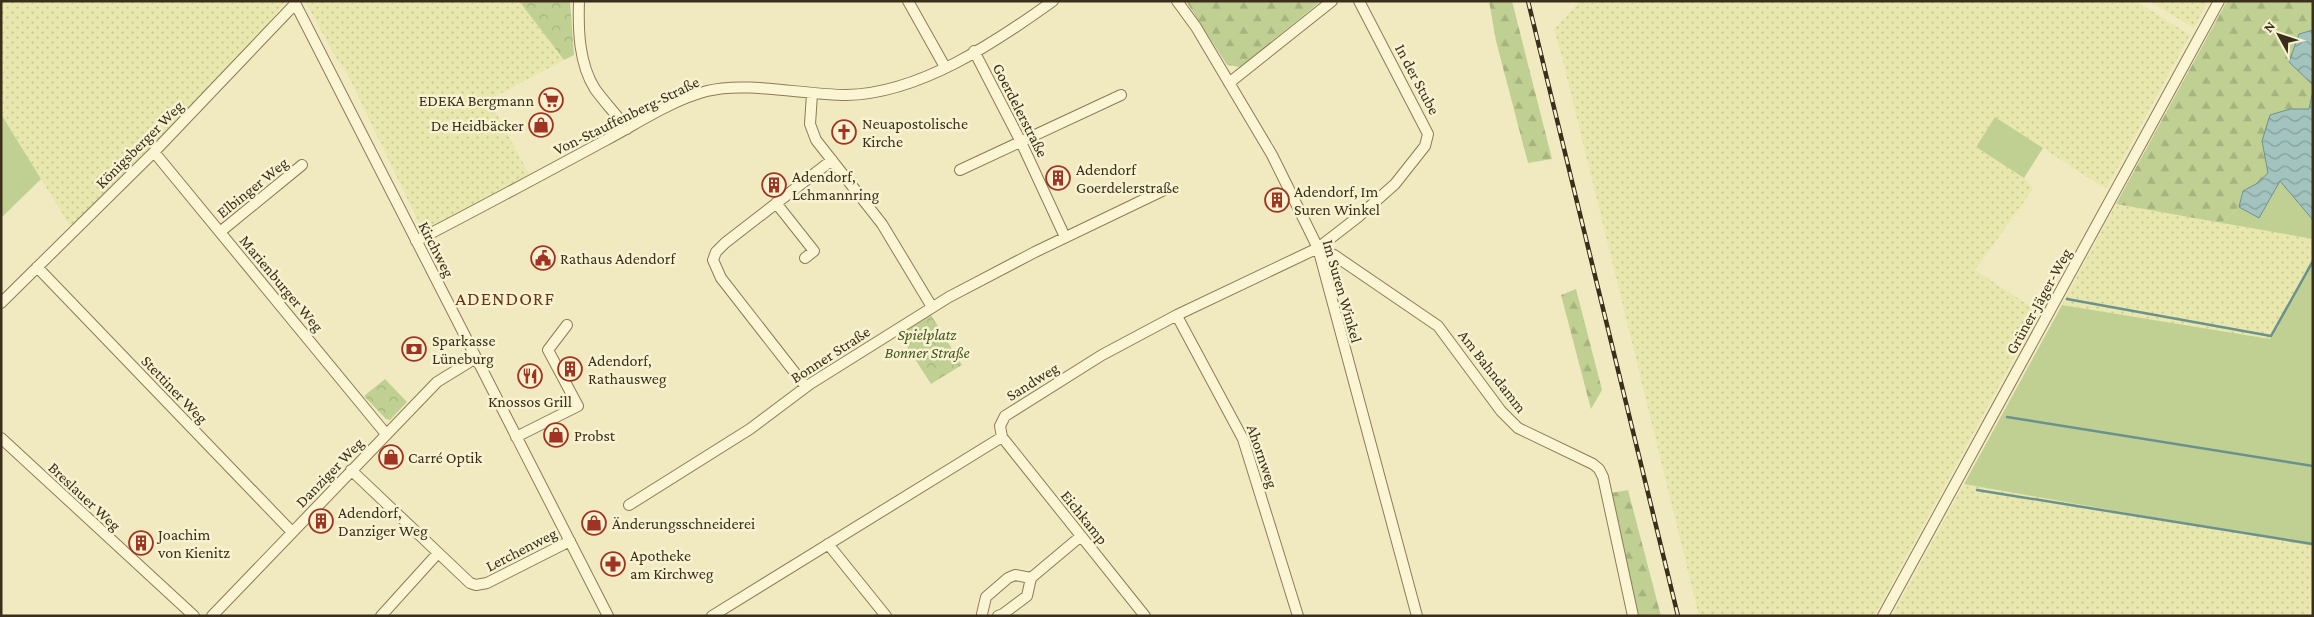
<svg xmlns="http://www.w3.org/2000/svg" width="2314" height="617" font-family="'Crimson Pro',serif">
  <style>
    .farmland { fill: url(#farmland-dots) }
    .green { fill: #c0d093 }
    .forest { fill: url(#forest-firs) }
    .park { fill: url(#park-crowns) }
    .water { fill: url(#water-waves); stroke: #69928e }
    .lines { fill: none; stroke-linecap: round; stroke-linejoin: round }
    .stream { stroke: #69928e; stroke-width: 2.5 }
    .minor-casing { stroke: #8c7b56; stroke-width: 12 }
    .minor { stroke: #fbf5d4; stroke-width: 10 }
    .rail-casing { stroke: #3b2f1c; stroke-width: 4.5 }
    .rail { stroke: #f8f2d0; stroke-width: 2.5; stroke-dasharray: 8; stroke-linecap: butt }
    .labels { text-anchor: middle; stroke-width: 5; stroke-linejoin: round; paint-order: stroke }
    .street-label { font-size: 16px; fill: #3b2f1c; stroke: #f8f2d0 }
    .poi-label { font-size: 16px; fill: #3b2f1c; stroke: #f8f2d0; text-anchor: start }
    .park-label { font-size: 16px; font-style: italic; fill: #435921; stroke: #f8f2d0 }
    .quarter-label { font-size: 19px; letter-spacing: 1px; fill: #6b3518; stroke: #f8f2d0 }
  </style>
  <defs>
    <pattern id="farmland-dots" width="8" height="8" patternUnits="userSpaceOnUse" patternTransform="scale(1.25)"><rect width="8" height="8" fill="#e8e7ad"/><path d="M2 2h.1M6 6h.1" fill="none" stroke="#c8c694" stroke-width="1.8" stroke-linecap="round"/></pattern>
    <pattern id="forest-firs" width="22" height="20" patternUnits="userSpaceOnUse" patternTransform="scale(1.25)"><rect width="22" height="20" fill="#c0d093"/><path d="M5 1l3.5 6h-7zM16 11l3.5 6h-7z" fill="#a6b37e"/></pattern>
    <pattern id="park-crowns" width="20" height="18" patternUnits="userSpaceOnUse" patternTransform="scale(1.25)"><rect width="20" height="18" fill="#c0d093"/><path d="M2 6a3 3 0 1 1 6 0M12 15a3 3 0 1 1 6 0" fill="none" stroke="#a6b37e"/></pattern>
    <pattern id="water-waves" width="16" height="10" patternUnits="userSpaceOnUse" patternTransform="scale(1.25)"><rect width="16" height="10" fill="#a3c3be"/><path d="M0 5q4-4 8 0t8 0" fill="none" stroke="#869f9a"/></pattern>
  </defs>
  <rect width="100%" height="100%" fill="#f1eac0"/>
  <path class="farmland" d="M1,1H284V3L263,30L72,229L1,114Z
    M305,1H519L564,60L489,100L529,174L433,226L420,225L345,69L336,58Z
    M1580,1H2136L2190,35L2106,189L1995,117L1976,147L2024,178L2033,189L1975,270L2039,312L1874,616H1699L1564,65L1554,29Z
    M2149,1H2208L2194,28Z
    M2116,204L2313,239V257L2270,339L2062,305Z
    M1964,484L2313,546L2310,616H1892Z"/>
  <path class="green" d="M1,114L41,179L1,218Z
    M1995,117L2043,148L2024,178L1976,147Z
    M2280,181L2313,220V239L2222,223L2239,207L2259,217Z
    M2313,257V546L1964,484L2062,305L2270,339Z"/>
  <path class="forest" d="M1186,1H1321L1240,67L1227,65Z
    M1489,1H1512L1552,159L1528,163L1496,41Z
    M2227,1H2313V30L2299,34L2289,62L2313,85L2309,109H2290L2262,141L2268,173L2256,184L2243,191L2239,207L2222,223L2116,204Z
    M1576,289L1602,390L1591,409L1561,295Z
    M1628,490L1661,616H1638L1611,493Z"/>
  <path class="park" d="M519,1H570L574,55L564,60Z
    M931,315L962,365L931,384L899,334Z
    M385,379L407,402L390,420L386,419L364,396Z"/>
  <path class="water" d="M2313,30V85L2289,62L2299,34Z
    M2313,90V220L2280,181L2259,218L2239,207L2243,191L2256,184L2268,173L2262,141L2270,115L2290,109H2309Z"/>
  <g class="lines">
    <path class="stream" d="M2067,299L2271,336L2313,261
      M2007,417L2313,466
      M1977,490L2313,544"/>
    <g class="minor-casing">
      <path id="minor" d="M294,1L608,616
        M579,1C578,30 579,64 595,89C605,103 617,115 627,129
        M908,1L945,67
        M1177,1L1196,27L1272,155L1318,248L1417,616
        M974,51L1021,142L1065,237
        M1229,83L1332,1
        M812,94L810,124L816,140L882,224L932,307
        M154,152L386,434
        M960,170L1121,95
        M776,203L814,251L805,258
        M220,232L302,165
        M416,241C480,208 543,174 606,140C638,123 672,100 707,91C746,81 804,95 846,95C919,94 996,42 1053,1
        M1318,248L1334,255L1438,326L1501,411L1518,428L1593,464L1599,469L1603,477L1633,616
        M37,267L292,532
        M1,303L154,152L295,4
        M1177,316L1243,439L1298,616
        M806,387L721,278L713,260L716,252L725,243L832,160
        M516,437L578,406L548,350L567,325
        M1002,437L1145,616
        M1,438L194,616
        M351,470L470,583L476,585L487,583L570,541
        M629,505L750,429L810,384L949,297L1035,252L1164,190
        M828,544L886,616
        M982,614L986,597L1008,578L1015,575L1031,578
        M212,616L437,382L476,358
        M381,616L438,553
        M712,616L1002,437L1000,426L1005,416L1102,355L1177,315L1318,248L1358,217L1395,184L1425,146L1428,134L1359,1
        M998,616L1003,614L1027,596L1031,578L1081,536
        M1883,616L2219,1"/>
    </g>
    <use href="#minor" class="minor"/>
    <g class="rail-casing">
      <path id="rail" d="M1528,1L1678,616"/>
    </g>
    <use href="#rail" class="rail"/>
  </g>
  <defs>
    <g id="supermarket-ring" transform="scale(1.25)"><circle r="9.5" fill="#f8f2d0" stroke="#a03321" stroke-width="1.5"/><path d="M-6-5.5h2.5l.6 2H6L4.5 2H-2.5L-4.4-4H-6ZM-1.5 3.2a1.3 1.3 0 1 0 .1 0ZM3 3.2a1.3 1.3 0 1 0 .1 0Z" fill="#a03321"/></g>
    <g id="shop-ring" transform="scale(1.25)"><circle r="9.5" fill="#f8f2d0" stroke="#a03321" stroke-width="1.5"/><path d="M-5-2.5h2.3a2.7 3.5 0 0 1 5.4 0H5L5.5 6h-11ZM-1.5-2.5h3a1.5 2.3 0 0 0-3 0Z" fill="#a03321"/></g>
    <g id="church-ring" transform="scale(1.25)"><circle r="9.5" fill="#f8f2d0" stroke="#a03321" stroke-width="1.5"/><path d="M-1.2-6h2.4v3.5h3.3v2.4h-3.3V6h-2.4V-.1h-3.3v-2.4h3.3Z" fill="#a03321"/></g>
    <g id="building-ring" transform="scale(1.25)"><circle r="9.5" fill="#f8f2d0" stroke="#a03321" stroke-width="1.5"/><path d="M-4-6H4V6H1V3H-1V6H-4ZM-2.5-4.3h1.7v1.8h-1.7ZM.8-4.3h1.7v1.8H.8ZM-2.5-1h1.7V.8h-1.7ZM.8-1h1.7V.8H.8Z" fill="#a03321"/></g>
    <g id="civic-ring" transform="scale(1.25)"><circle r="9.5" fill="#f8f2d0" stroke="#a03321" stroke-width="1.5"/><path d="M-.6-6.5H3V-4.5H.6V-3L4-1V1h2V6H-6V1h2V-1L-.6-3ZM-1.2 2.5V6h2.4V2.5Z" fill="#a03321"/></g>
    <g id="bank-ring" transform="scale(1.25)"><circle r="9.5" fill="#f8f2d0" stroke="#a03321" stroke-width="1.5"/><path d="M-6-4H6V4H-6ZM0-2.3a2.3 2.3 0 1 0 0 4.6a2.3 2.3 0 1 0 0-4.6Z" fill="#a03321"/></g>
    <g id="restaurant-ring" transform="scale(1.25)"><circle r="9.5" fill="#f8f2d0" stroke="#a03321" stroke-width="1.5"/><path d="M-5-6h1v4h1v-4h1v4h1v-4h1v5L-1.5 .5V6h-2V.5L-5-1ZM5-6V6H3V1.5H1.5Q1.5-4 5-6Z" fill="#a03321"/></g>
    <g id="pharmacy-ring" transform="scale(1.25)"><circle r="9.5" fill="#f8f2d0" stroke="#a03321" stroke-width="1.5"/><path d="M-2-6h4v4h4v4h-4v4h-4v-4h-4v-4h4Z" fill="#a03321"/></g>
  </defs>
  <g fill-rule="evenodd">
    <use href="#supermarket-ring" x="551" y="100"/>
    <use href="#shop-ring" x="541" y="125"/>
    <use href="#church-ring" x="844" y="132"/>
    <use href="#building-ring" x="1058" y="178"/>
    <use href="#building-ring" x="774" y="185"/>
    <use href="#building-ring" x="1277" y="200"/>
    <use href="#civic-ring" x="543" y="258"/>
    <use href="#bank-ring" x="414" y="349"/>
    <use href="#building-ring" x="570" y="369"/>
    <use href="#restaurant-ring" x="530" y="376"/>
    <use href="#shop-ring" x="556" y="435"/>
    <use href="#shop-ring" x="391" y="457"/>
    <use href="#building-ring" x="321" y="521"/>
    <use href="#shop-ring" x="594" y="523"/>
    <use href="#building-ring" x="141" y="543"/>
    <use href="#pharmacy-ring" x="613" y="564"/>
  </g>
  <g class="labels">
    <g class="street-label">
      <text transform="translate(1418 79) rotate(62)" y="6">In der Stube</text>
      <text transform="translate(1021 110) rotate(63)" y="6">Goerdelerstraße</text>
      <text transform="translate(626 115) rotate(-26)" y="6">Von-Stauffenberg-Straße</text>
      <text transform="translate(139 144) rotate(-45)" y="6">Königsberger Weg</text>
      <text transform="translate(252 187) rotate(-39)" y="6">Elbinger Weg</text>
      <text transform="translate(437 249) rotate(63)" y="6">Kirchweg</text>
      <text transform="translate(282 283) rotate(50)" y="6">Marienburger Weg</text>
      <text transform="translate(1343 291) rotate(74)" y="6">Im Suren Winkel</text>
      <text transform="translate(2038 301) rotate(-61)" y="6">Grüner-Jäger-Weg</text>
      <text transform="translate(830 354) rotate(-33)" y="6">Bonner Straße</text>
      <text transform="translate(1493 371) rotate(52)" y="6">Am Bahndamm</text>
      <text transform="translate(1032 381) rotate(-32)" y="6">Sandweg</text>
      <text transform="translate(175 389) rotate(46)" y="6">Stettiner Weg</text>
      <text transform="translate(1263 456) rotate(71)" y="6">Ahornweg</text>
      <text transform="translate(329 472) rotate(-46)" y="6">Danziger Weg</text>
      <text transform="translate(85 496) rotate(43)" y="6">Breslauer Weg</text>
      <text transform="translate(1085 517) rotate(51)" y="6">Eichkamp</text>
      <text transform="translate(521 549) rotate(-27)" y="6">Lerchenweg</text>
    </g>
    <g class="poi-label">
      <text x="534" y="106" text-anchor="end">EDEKA Bergmann</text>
      <text x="862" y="129">Neuapostolische<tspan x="862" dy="18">Kirche</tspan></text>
      <text x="524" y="131" text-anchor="end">De Heidbäcker</text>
      <text x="1076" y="175">Adendorf<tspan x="1076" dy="18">Goerdelerstraße</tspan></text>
      <text x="792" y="182">Adendorf,<tspan x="792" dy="18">Lehmannring</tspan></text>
      <text x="1294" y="197">Adendorf, Im<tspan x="1294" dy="18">Suren Winkel</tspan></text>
      <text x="560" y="264">Rathaus Adendorf</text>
      <text x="432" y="346">Sparkasse<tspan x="432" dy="18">Lüneburg</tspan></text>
      <text x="588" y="366">Adendorf,<tspan x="588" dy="18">Rathausweg</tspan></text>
      <text x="530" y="407" text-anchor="middle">Knossos Grill</text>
      <text x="574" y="441">Probst</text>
      <text x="408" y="463">Carré Optik</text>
      <text x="338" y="518">Adendorf,<tspan x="338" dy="18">Danziger Weg</tspan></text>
      <text x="612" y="529">Änderungsschneiderei</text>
      <text x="158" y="540">Joachim<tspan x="158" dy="18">von Kienitz</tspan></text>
      <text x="630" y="561">Apotheke<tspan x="630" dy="18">am Kirchweg</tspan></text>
    </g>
    <g class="park-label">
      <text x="927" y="340">Spielplatz<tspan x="927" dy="18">Bonner Straße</tspan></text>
    </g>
    <g class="quarter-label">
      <text x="505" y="305">ADENDORF</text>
    </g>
  </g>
  <rect width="2314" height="617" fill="none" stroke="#3b2f1c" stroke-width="5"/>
  <g transform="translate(2279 35) rotate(310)" stroke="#f8f2d0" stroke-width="4" paint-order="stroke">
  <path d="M0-4L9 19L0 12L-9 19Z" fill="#3b2f1c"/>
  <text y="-8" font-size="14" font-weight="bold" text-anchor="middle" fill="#3b2f1c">N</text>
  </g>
</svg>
